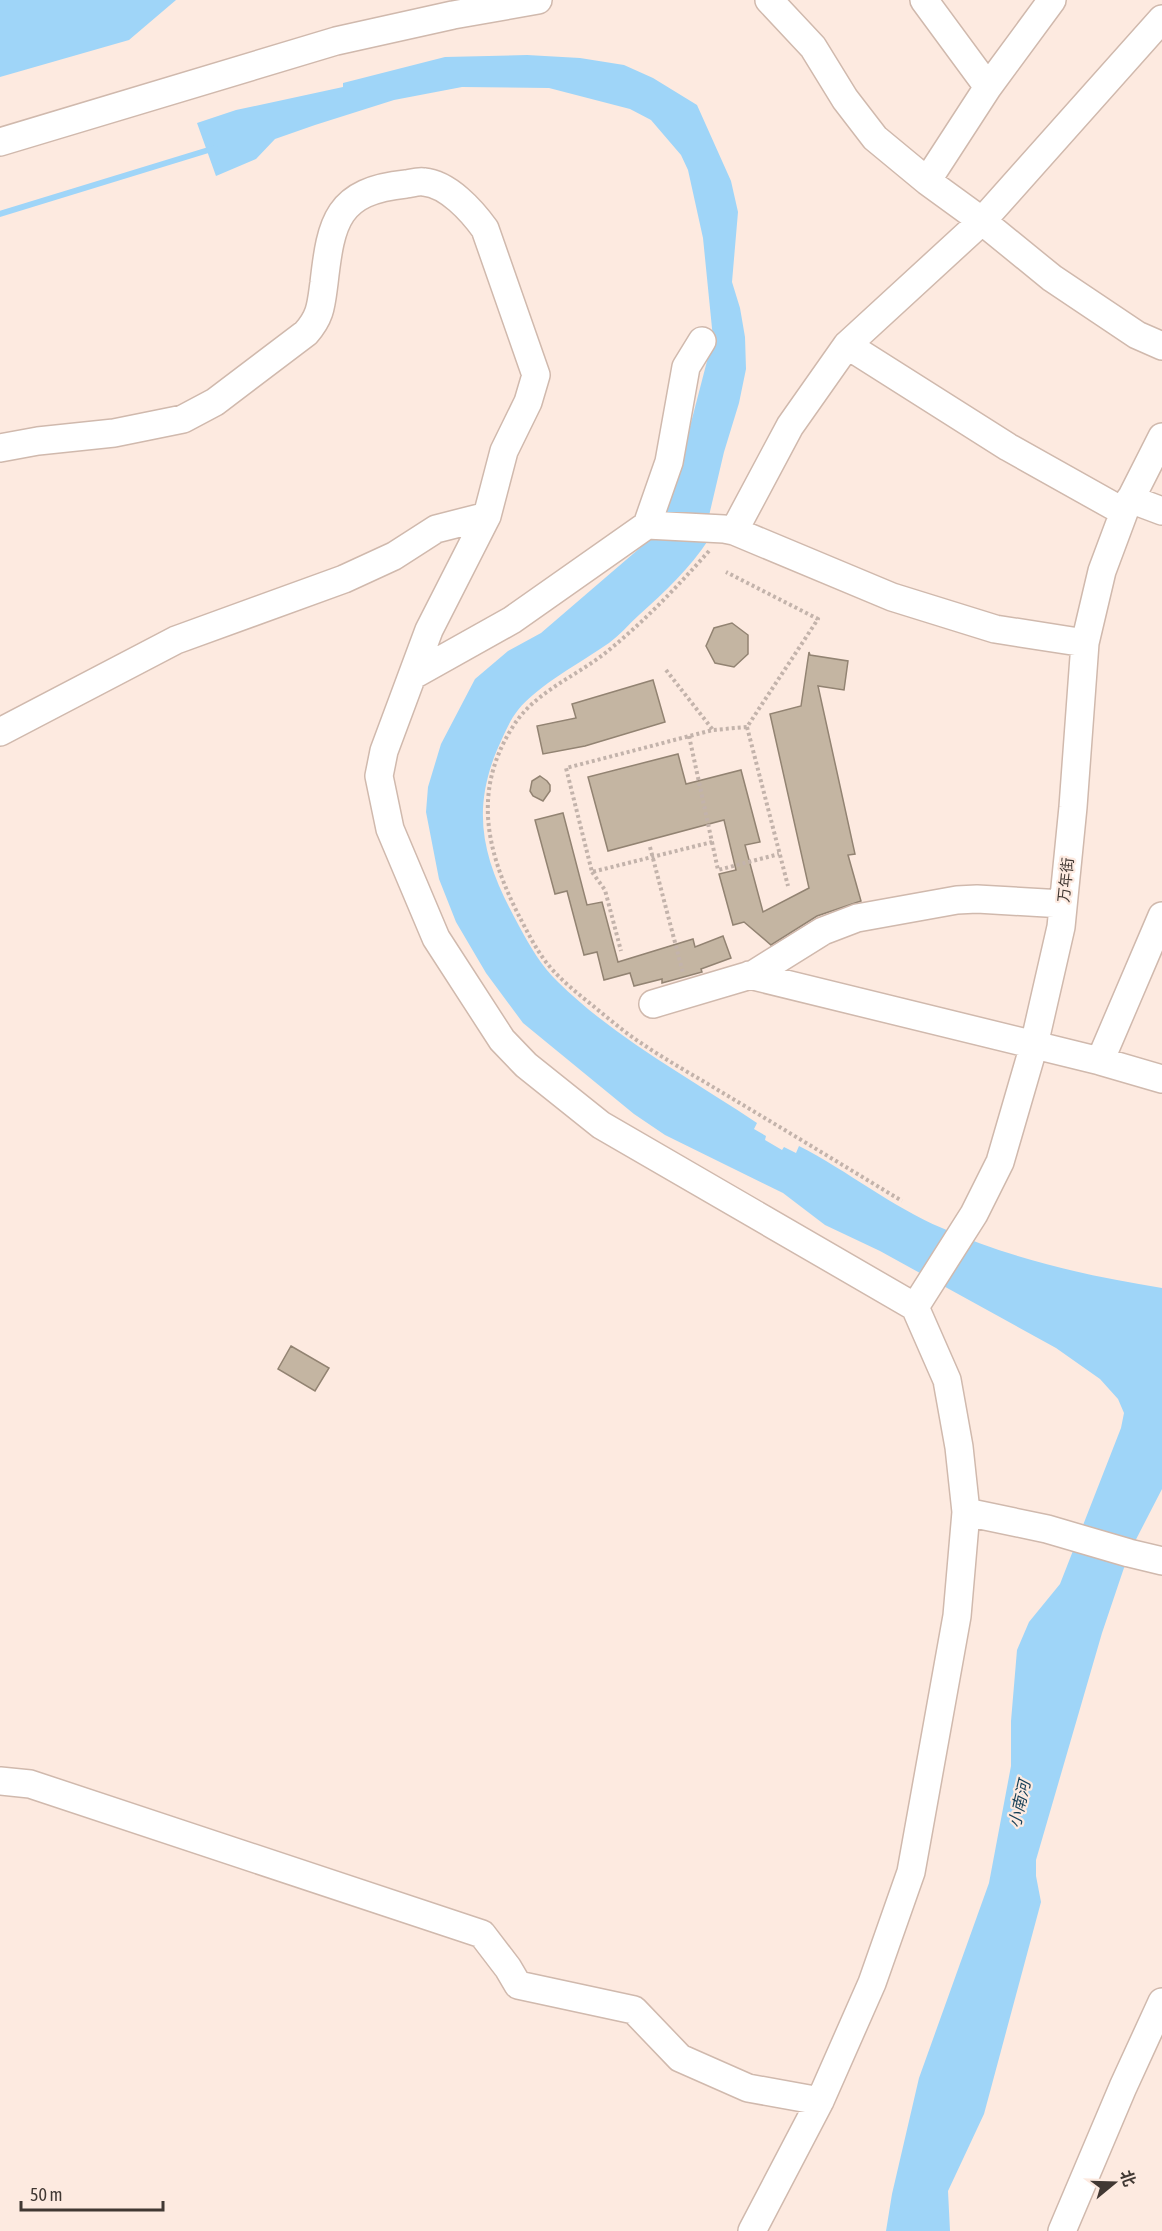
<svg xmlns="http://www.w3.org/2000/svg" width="1162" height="2231" font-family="'Asap Condensed','Noto Sans SC',sans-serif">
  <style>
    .water { fill: #9fd5f8 }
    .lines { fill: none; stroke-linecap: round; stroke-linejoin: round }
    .stream { stroke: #9fd5f8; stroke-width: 6 }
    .building { fill: #c4b5a2; stroke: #928372; stroke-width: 1.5 }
    .minor-casing { stroke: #d0b9ad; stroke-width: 30 }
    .path { stroke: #c3b3ab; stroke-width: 4; stroke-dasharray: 3 3; stroke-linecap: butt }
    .minor { stroke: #fff; stroke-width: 27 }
    .labels { text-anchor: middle; stroke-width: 4.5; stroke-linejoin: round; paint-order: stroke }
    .street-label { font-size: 15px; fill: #413833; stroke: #fdeae0 }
    .water-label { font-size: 16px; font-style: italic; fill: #133d55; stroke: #fdeae0 }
  </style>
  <rect width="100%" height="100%" fill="#fdeae0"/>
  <path class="water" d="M0,0H176L129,40L0,77Z
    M527,55L580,58L624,65L653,78L697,105L731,181L738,212L732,282L740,308L745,337L746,369L739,403L724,452L708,520L661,518L686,442L713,338L703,238L688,170L681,155L651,120L630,109L549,88L462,87L394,100L315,125L275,139L256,159L216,176L197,123L236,110L343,87V83L445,57Z
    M655,535L709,539C690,568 665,592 639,615C629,624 620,635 609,643C582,662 538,685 518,710C509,721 503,737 497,750C469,817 486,866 519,926C530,946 541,966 558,982C616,1039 690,1078 757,1123L754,1129L766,1136L765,1140L782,1150L784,1147L796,1153L799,1146C848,1171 892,1207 942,1228C1012,1259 1087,1276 1162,1288V1489L1129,1553L1102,1633L1036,1860V1876L1041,1902L984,2114L948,2191L950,2231H886L892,2194L919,2078L989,1883L1011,1766V1721L1017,1650L1029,1622L1060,1584L1121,1428L1124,1413L1118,1399L1100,1379L1056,1348L880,1251L825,1225L783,1193L665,1135L634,1114L523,1023L486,973L456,922L439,879L426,812L428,787L441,744L475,679L508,651L541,633Z"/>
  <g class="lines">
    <path class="stream" d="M0,214L215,148"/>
  </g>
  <path class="building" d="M732,623L748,635V654L734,667L715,663L706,646L714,628Z
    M809,652L810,655L848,661L844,690L818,686L855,854L848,855L861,901L817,916L771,945L744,922L733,925L719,874L736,870L724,820L608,851L588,777L678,754L686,784L741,770L760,842L745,845L763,912L809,888L770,714L801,706Z
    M653,680L665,722L585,746L543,754L537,726L576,718L572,704Z
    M540,776L547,781L550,785V791L543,801L533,796L530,791L532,781Z
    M563,813L587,905L602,902L618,962L693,939L695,947L723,936L731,958L701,969L702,972L662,983V979L634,986L630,973L604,980L597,952L584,955L567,891L555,894L535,820Z
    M291,1346L329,1368L315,1391L278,1369Z"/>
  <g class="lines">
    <g class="minor-casing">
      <path id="minor" d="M769,0L813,47L845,99L875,138L927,181L982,221L1052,278L1137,335L1162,346
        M924,0L988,87
        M0,142L336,41L453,15L538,0
        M927,181L988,87L1052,0
        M847,345L1008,447L1124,512
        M0,448L38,441L114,433L183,419L215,402L306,333C321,316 321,305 324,283C331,221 337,191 406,184C412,183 419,181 424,182C448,184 472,211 485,229L536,375L528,402L504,451L487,516L429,630L384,751L379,776L390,829L436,938L502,1040L526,1065L601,1125L915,1307L947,1380L959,1447L966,1512L957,1616L911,1872L872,1983L820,2101L752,2231
        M1130,499L1162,511
        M647,525L724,529L734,531L892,597L995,629L1085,643
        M734,531L790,426L847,345L982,221L1162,19
        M412,676L512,620L647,525L669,462L686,367L702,341
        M0,732L176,640L344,579L394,556L436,529L487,516
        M749,975L1100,1061L1162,1079
        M653,1004L754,974L823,931L857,918L957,900L977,899L1063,904
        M1100,1061L1162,916
        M915,1307L974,1214L1000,1162L1034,1045L1061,927L1073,807L1085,643L1102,571L1124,512L1162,437
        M966,1512L1047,1529L1129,1553L1162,1561
        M0,1781L30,1784L482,1934L508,1968L518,1985L634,2010L680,2058L748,2088L820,2101
        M1062,2231L1123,2087L1162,2002"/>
    </g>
    <path class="path" d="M709,551C677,587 642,624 604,654C573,678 533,693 512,728C472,792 487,852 518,914C527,931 537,952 550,967C562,981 577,993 592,1005C608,1018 624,1032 641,1043C666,1060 693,1075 718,1090C780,1127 841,1164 902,1201
      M666,670L713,730
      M747,727L788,886
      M689,736L712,842L592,872L566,768L713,730L747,727L818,619L726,572
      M712,842L718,870L779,854
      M650,847L683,973
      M592,872L605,890L621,951"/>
    <use href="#minor" class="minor"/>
  </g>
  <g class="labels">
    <g class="street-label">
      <text transform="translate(1066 880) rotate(-84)" y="5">万年街</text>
    </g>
    <g class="water-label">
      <text transform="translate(1019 1804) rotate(-77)" y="6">小南河</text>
    </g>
  </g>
  <g transform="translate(1114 2183) rotate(71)" stroke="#fdeae0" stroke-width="4.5" paint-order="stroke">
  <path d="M0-4.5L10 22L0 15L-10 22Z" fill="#413833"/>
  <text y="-9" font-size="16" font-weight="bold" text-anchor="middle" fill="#413833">北</text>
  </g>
  <path d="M21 2201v9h142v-9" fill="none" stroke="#413833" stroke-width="3"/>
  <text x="30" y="2201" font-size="18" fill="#413833" stroke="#fdeae0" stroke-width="4.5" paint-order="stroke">50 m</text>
</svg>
